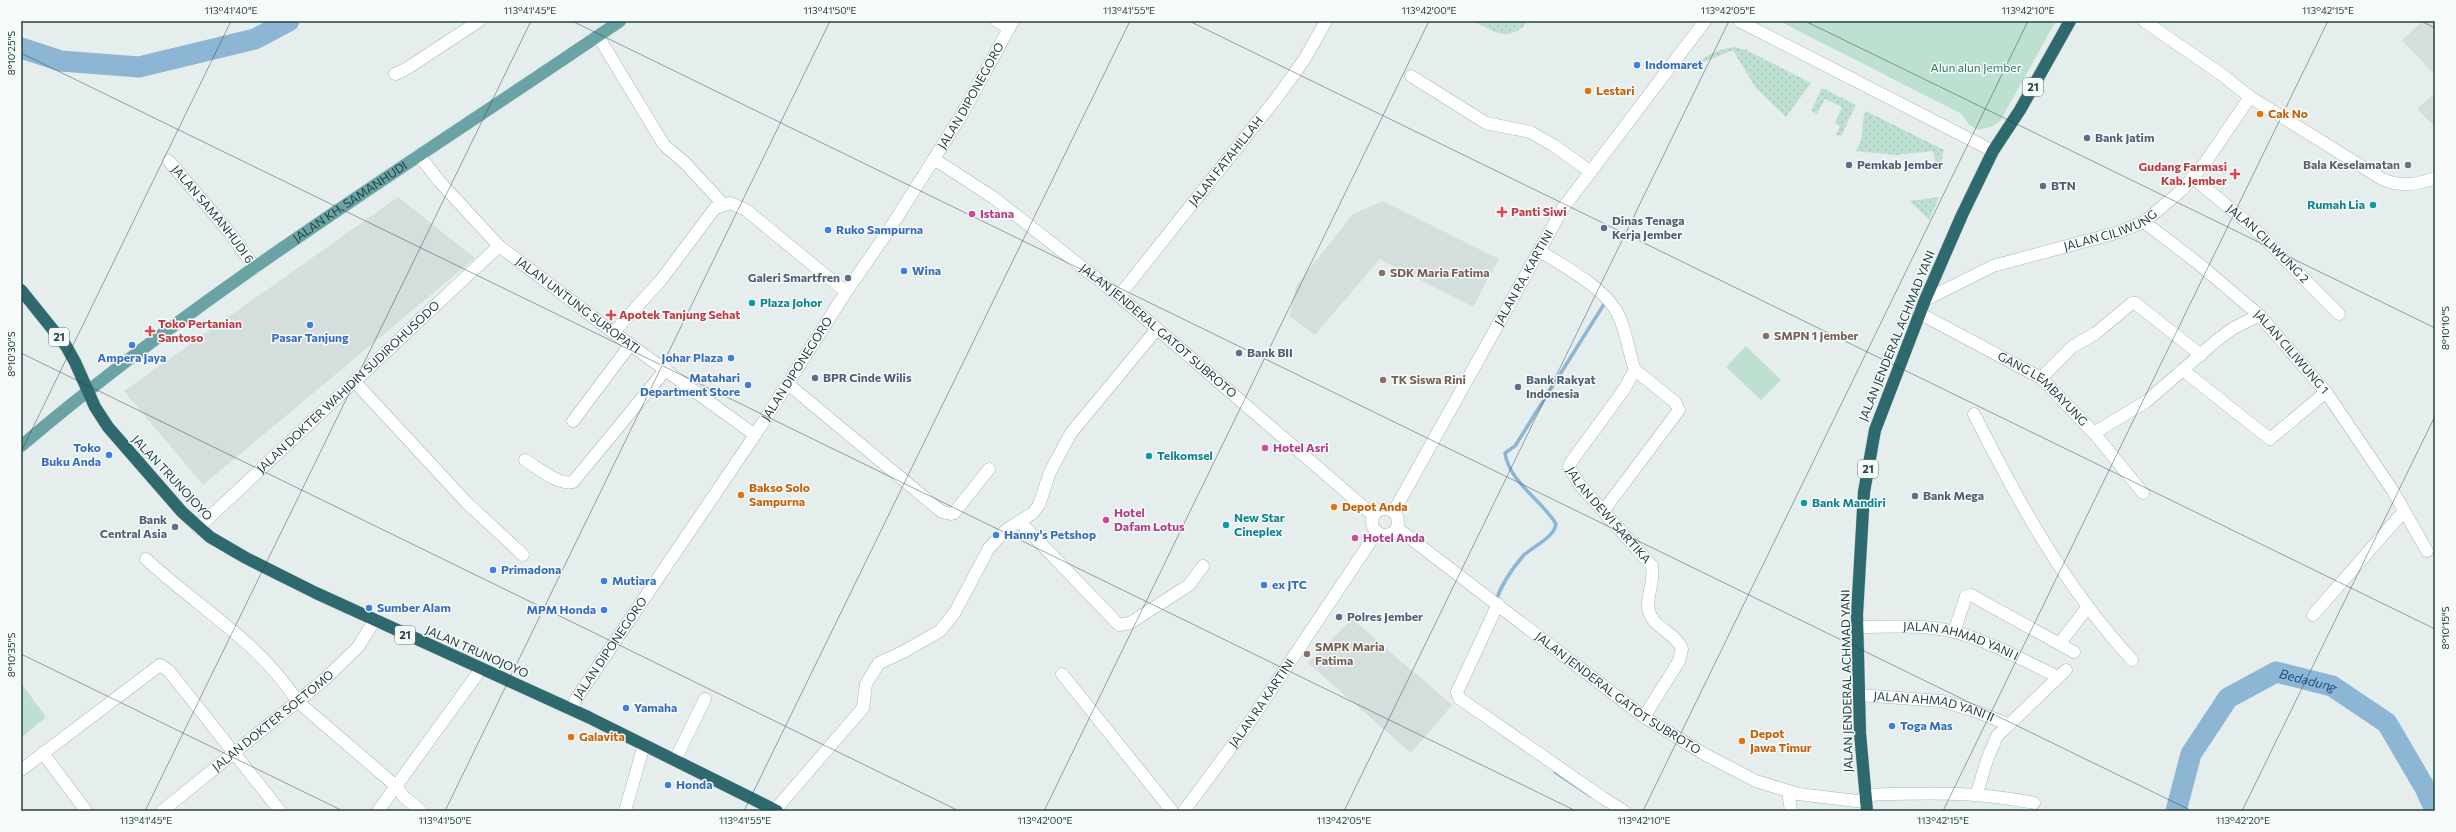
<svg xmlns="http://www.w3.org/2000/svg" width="2456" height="832" font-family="Commissioner,sans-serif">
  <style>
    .built { fill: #d3dedd }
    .grass { fill: url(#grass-dots) }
    .green { fill: #bee0d0 }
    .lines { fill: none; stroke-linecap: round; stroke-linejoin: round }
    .stream { stroke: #8db5d4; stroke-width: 3.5 }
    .river { stroke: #8db5d4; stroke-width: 21 }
    .minor-casing { stroke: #a7b7b6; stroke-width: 13 }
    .major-casing { stroke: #c1caca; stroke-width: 13 }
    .highway-casing { stroke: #c1caca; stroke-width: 13 }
    .minor { stroke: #fff; stroke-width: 12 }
    .major { stroke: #69a3a5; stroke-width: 12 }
    .highway { stroke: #2e696e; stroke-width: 12 }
    .ticks { fill: none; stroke: #234141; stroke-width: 1; stroke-opacity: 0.45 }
    .shop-dot { fill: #3f7fe0; stroke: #f6fbfa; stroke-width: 1.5 }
    .food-dot { fill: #e8710a; stroke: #f6fbfa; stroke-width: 1.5 }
    .service-dot { fill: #5c6f8a; stroke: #f6fbfa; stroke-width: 1.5 }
    .worship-dot { fill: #6b7280; stroke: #f6fbfa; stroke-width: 1.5 }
    .health-dot { fill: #e0444e; stroke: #f6fbfa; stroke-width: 1.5 }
    .culture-dot { fill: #0f9aa8; stroke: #f6fbfa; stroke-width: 1.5 }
    .hotel-dot { fill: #d1479c; stroke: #f6fbfa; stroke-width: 1.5 }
    .education-dot { fill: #8d6e63; stroke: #f6fbfa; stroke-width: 1.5 }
    .labels { text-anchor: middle; stroke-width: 3; stroke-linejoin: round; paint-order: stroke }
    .shield { fill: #f6fbfa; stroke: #627978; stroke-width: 1 }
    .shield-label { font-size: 11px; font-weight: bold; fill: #234141 }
    .shop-label { font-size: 12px; font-weight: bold; fill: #366cbe; stroke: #f6fbfa; text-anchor: start }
    .park-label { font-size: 12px; fill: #2c7960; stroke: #f6fbfa }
    .food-label { font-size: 12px; font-weight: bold; fill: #c56008; stroke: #f6fbfa; text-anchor: start }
    .street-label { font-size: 12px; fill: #234141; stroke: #f6fbfa }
    .service-label { font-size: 12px; font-weight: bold; fill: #4e5e75; stroke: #f6fbfa; text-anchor: start }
    .worship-label { font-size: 12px; font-weight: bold; fill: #5b616d; stroke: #f6fbfa; text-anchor: end }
    .health-label { font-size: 12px; font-weight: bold; fill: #be3a42; stroke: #f6fbfa; text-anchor: start }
    .culture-label { font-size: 12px; font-weight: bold; fill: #0d838f; stroke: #f6fbfa; text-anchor: start }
    .hotel-label { font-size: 12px; font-weight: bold; fill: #b23c85; stroke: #f6fbfa; text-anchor: start }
    .education-label { font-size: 12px; font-weight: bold; fill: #785e54; stroke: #f6fbfa; text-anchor: start }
    .water-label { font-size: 13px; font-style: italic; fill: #1b527f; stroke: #f6fbfa }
    .neatline { fill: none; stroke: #234141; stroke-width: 1.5 }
    .ticks-label { font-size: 10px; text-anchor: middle; fill: #234141 }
  </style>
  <defs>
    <pattern id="grass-dots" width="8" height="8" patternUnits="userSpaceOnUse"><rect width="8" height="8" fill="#bee0d0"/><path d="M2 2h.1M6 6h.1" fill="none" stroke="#a3c1b4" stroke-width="1.8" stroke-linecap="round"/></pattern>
  </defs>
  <rect width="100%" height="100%" fill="#e5eeed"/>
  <path class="built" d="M2423,21H2435V75L2402,40Z
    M2435,93V127L2417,109Z
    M398,197L475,258L203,485L124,391Z
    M1383,201L1499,259L1473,307L1380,259L1315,335L1289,316L1297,285L1353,214Z
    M1352,619L1452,705L1411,753L1308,663Z"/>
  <path class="grass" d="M1474,21H1528C1510,43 1496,33 1474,21Z
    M1735,47L1746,50L1811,83L1786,117L1755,87L1733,50L1695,66C1706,54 1719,49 1735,47Z
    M1822,88L1856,105L1841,136L1836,135L1840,126L1835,123L1842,107L1825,99L1817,114L1811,111Z
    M1866,111L1944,150L1938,173L1933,151L1896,155L1855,151C1867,139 1859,124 1866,111Z
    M1939,197L1929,220L1910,201Z"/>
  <path class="green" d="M1779,21H2056L2000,121L1991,127L1978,130L1968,124L1962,114Z
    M1746,346L1781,380L1761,400L1726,367Z
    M21,683L46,717L21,738Z"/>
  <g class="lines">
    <path class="stream" d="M1496,601C1501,585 1512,569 1523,556C1533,546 1554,538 1556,524C1542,500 1509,482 1505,453L1515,446L1606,301
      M1555,772L1591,796"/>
    <g class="river">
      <path d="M21,48L61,61L139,67L255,39L289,21"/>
      <path id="s1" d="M2176,811L2191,754L2228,698L2276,672L2332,686L2387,723L2425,788L2435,810"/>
    </g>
    <g class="minor-casing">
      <g id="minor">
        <path d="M997,21L1009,28"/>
        <path d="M1739,21L1993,151"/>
        <path d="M2144,21L2221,74L2250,97L2382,179C2401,187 2416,185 2435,178"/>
        <path d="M598,36L664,145L684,162L724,205"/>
        <path d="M395,74L406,69L479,21"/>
        <path d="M1411,76L1486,123L1530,132L1553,145L1591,172"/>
        <path id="s2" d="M419,155L439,181L499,246L610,330L755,435"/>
        <path id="s3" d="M934,159L994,198L1119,296L1373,515"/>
        <path id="s4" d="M169,161L229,232L255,268"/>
        <path id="s5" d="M2192,177L2254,228L2339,314"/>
        <path id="s6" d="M2144,222L2199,264L2259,315L2326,392L2393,491L2427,551"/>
        <path id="s7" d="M1540,251C1563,266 1601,286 1615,309C1626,326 1628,351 1635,370L1623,391L1571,462L1569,467L1579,484L1652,566C1655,582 1645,599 1649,612C1654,628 1676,633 1682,649L1679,661L1644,717"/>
        <path id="s8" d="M1119,296L1278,96L1304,60L1326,21"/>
        <path id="s9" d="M1925,300L1993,266L2116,233L2144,222L2182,190L2205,163L2250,97"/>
        <path id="s10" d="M1919,313L2041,378L2094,433L2143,493"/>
        <path d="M614,332L661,280L715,208L730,203L746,210L846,292"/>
        <path d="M2184,371L2270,439L2326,392"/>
        <path d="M2041,378L2072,347L2096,333L2132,303H2135L2201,355"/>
        <path d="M355,382L467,503L523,555"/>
        <path d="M788,384L942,512L951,514L954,513L989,469"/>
        <path d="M1974,414C2020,505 2063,584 2132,660"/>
        <path d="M573,421L630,345"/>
        <path d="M2094,433L2147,401L2216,341L2232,329L2259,315"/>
        <path d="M525,460C537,467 559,486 573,482L666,369"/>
        <circle cx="1385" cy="522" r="13"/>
        <path d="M1604,510L1679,410L1675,402L1635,370"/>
        <path id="s11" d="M1394,511L1563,208L1705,21"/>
        <path d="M1020,522L1119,625L1130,623L1189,585L1203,566"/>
        <path id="s12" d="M198,528L499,246"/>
        <path id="s13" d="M1397,528L1644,717L1704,754L1756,781L1798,794L1865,802"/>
        <path d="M146,559C196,606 260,642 297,701L396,786L404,797L421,811"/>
        <path d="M1498,604L1457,692L1459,698L1603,798L1624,811"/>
        <path d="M2313,615L2404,511"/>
        <path id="s14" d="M1857,627C1889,627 1924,624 1955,632C1991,642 2025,661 2058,677"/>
        <path d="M1954,632L1966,596L1971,595L2074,652"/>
        <path d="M2060,643L2087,608"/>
        <path d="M1062,674L1172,811"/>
        <path id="s15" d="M1859,695L1942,701L1978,712L2007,724"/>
        <path id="s16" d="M572,710L576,699L755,435L846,292L889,230L961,116L1013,21"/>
        <path d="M43,753L86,811"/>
        <path d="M675,760L705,699"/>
        <path d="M21,770L160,665L169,671L280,811"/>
        <path d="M1788,791L1791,811"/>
        <path d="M1977,793L1987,760L1997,736L2066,670"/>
        <path d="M1864,795C1922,793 1977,791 2034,803"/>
        <path d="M775,810L863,708L866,684L879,663L903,652L940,631L955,612L989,548L1006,530L1033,513L1039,505L1050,472L1071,433L1157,329"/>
        <path id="s17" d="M162,811L324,680L358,647L374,621"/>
        <path d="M378,811L481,669"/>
        <path d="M625,811L644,745"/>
        <path id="s18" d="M1184,811L1249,723L1377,532"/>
      </g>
    </g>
    <g class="major-casing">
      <g id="major">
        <path id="s19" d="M21,446C208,287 418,159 620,21"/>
      </g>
    </g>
    <g class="highway-casing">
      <path id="highway" d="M21,290L66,346L75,362L95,407L108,427L182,512L210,537L246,558L316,593L588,717L777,811
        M1867,811L1860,733L1857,615L1864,492L1875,430L1925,300L1962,215L1993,151L2020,110L2070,21"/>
    </g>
    <use href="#minor" class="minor"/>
    <use href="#major" class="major"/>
    <use href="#highway" class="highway"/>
  </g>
  <path class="ticks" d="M572,21L2192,811M1189,21L2435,629M1805,21L2435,328M2421,21L2435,28M21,53L1576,811M21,353L959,811M21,452L231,21M21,654L343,811M145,811L531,21M445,811L830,21M744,811L1130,21M1044,811L1429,21M1344,811L1729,21M1643,811L2028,21M1943,811L2328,21M2242,811L2435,416"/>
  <g class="shop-dot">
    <circle cx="1637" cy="65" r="4"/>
    <circle cx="828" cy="230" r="4"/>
    <circle cx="904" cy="271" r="4"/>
    <circle cx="310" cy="325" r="4"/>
    <circle cx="132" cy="345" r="4"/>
    <circle cx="731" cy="358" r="4"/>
    <circle cx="748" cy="385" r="4"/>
    <circle cx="109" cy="455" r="4"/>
    <circle cx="996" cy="535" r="4"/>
    <circle cx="493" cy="570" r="4"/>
    <circle cx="604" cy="581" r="4"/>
    <circle cx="1264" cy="585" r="4"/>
    <circle cx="369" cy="608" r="4"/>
    <circle cx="604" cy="610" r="4"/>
    <circle cx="626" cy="708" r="4"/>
    <circle cx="1892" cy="726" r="4"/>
    <circle cx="668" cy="785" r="4"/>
  </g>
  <g class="food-dot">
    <circle cx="1588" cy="91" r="4"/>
    <circle cx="2260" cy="114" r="4"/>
    <circle cx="741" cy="495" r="4"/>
    <circle cx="1334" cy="507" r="4"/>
    <circle cx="571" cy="737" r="4"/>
    <circle cx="1742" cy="741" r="4"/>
  </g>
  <g class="service-dot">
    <circle cx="2087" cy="138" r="4"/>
    <circle cx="1849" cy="165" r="4"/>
    <circle cx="2043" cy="186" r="4"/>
    <circle cx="1604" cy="228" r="4"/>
    <circle cx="848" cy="278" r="4"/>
    <circle cx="1239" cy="353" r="4"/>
    <circle cx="815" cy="378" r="4"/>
    <circle cx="1518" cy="387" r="4"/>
    <circle cx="1915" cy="496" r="4"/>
    <circle cx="175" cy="527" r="4"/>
    <circle cx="1339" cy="617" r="4"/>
  </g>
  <circle class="worship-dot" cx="2408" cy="165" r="4"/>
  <g class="health-dot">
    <path d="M2233 168h4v4h4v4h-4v4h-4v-4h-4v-4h4z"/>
    <path d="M1500 206h4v4h4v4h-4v4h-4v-4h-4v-4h4z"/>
    <path d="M609 309h4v4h4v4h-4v4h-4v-4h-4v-4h4z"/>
    <path d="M148 325h4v4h4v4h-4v4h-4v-4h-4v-4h4z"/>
  </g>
  <g class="culture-dot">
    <circle cx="2373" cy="205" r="4"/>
    <circle cx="752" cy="303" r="4"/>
    <circle cx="1149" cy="456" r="4"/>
    <circle cx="1804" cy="503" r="4"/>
    <circle cx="1226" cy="525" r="4"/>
  </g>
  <g class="hotel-dot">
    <circle cx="972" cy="214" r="4"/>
    <circle cx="1265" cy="448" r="4"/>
    <circle cx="1106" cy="520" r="4"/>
    <circle cx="1355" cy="538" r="4"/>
  </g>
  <g class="education-dot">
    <circle cx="1382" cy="273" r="4"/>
    <circle cx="1766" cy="336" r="4"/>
    <circle cx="1383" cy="380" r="4"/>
    <circle cx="1307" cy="654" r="4"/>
  </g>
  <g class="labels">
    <g class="shield">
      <rect x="2023" y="78" width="20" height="18" rx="3"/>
      <rect x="49" y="328" width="20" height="18" rx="3"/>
      <rect x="1858" y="460" width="20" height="18" rx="3"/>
      <rect x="395" y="626" width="20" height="18" rx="3"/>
    </g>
    <g class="shield-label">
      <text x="2033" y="91">21</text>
      <text x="59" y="341">21</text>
      <text x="1868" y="473">21</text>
      <text x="405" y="639">21</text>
    </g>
    <g class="shop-label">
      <text x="1645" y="69">Indomaret</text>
      <text x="836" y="234">Ruko Sampurna</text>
      <text x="912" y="275">Wina</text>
      <text x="310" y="342" text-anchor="middle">Pasar Tanjung</text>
      <text x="132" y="362" text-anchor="middle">Ampera Jaya</text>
      <text x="723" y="362" text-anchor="end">Johar Plaza</text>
      <text x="740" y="382" text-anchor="end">Matahari<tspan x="740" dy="14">Department Store</tspan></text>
      <text x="101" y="452" text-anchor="end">Toko<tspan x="101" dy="14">Buku Anda</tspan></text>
      <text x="1004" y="539">Hanny's Petshop</text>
      <text x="501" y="574">Primadona</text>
      <text x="612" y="585">Mutiara</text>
      <text x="1272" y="589">ex JTC</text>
      <text x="377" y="612">Sumber Alam</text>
      <text x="596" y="614" text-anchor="end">MPM Honda</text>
      <text x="634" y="712">Yamaha</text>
      <text x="1900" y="730">Toga Mas</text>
      <text x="676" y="789">Honda</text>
    </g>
    <g class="park-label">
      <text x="1976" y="72">Alun alun Jember</text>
    </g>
    <g class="food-label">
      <text x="1596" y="95">Lestari</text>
      <text x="2268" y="118">Cak No</text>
      <text x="749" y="492">Bakso Solo<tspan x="749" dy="14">Sampurna</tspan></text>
      <text x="1342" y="511">Depot Anda</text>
      <text x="1750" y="738">Depot<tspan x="1750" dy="14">Jawa Timur</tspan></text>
      <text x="579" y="741">Galavita</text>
    </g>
    <g class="street-label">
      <text dy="4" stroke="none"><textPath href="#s16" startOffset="733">JALAN DIPONEGORO</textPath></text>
      <text dy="4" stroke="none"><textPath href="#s8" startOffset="172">JALAN FATAHILLAH</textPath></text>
      <text dy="4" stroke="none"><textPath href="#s19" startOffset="410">JALAN KH. SAMANHUDI</textPath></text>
      <text dy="4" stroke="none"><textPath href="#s4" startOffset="69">JALAN SAMANHUDI 6</textPath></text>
      <text dy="4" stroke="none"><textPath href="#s9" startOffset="199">JALAN CILIWUNG</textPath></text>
      <text dy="4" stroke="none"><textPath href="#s5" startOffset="101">JALAN CILIWUNG 2</textPath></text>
      <text dy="4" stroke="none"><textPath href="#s11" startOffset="267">JALAN RA. KARTINI</textPath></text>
      <text dy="4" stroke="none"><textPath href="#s2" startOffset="220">JALAN UNTUNG SUROPATI</textPath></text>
      <text dy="4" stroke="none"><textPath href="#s3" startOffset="283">JALAN JENDERAL GATOT SUBROTO</textPath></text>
      <text transform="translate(1897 336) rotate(-68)" y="4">JALAN JENDERAL ACHMAD YANI</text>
      <text dy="4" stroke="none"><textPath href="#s6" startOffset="197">JALAN CILIWUNG 1</textPath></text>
      <text dy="4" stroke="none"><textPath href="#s16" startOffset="409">JALAN DIPONEGORO</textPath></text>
      <text dy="4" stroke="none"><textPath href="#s12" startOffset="206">JALAN DOKTER WAHIDIN SUDIROHUSODO</textPath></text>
      <text dy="4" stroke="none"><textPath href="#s10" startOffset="146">GANG LEMBAYUNG</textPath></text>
      <text transform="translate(172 478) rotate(47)" y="4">JALAN TRUNOJOYO</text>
      <text dy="4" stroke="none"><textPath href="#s7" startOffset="340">JALAN DEWI SARTIKA</textPath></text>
      <text dy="4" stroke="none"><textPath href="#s14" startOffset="106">JALAN AHMAD YANI I</textPath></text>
      <text dy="4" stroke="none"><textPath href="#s16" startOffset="73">JALAN DIPONEGORO</textPath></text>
      <text transform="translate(477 652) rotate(24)" y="4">JALAN TRUNOJOYO</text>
      <text transform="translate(1847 681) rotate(-91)" y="4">JALAN JENDERAL ACHMAD YANI</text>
      <text dy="4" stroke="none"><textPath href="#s13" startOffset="276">JALAN JENDERAL GATOT SUBROTO</textPath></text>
      <text dy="4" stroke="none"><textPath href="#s18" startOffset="133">JALAN RA KARTINI</textPath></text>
      <text dy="4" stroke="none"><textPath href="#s15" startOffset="76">JALAN AHMAD YANI II</textPath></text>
      <text dy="4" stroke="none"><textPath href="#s17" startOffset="143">JALAN DOKTER SOETOMO</textPath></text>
    </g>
    <g class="service-label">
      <text x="2095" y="142">Bank Jatim</text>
      <text x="1857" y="169">Pemkab Jember</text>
      <text x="2051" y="190">BTN</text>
      <text x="1612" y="225">Dinas Tenaga<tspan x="1612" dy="14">Kerja Jember</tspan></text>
      <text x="840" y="282" text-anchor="end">Galeri Smartfren</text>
      <text x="1247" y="357">Bank BII</text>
      <text x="823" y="382">BPR Cinde Wilis</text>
      <text x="1526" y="384">Bank Rakyat<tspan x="1526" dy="14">Indonesia</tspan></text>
      <text x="1923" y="500">Bank Mega</text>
      <text x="167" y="524" text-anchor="end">Bank<tspan x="167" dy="14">Central Asia</tspan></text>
      <text x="1347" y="621">Polres Jember</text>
    </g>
    <g class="worship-label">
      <text x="2400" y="169">Bala Keselamatan</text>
    </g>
    <g class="health-label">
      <text x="2227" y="171" text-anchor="end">Gudang Farmasi<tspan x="2227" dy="14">Kab. Jember</tspan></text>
      <text x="1511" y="216">Panti Siwi</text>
      <text x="619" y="319">Apotek Tanjung Sehat</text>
      <text x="158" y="328">Toko Pertanian<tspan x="158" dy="14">Santoso</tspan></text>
    </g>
    <g class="culture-label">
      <text x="2365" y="209" text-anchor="end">Rumah Lia</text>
      <text x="760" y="307">Plaza Johor</text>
      <text x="1157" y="460">Telkomsel</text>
      <text x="1812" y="507">Bank Mandiri</text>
      <text x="1234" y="522">New Star<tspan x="1234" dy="14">Cineplex</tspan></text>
    </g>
    <g class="hotel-label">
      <text x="980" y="218">Istana</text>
      <text x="1273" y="452">Hotel Asri</text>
      <text x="1114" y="517">Hotel<tspan x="1114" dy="14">Dafam Lotus</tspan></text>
      <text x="1363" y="542">Hotel Anda</text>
    </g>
    <g class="education-label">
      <text x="1390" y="277">SDK Maria Fatima</text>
      <text x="1774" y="340">SMPN 1 Jember</text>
      <text x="1391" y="384">TK Siswa Rini</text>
      <text x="1315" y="651">SMPK Maria<tspan x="1315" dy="14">Fatima</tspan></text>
    </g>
    <g class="water-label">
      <text dy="5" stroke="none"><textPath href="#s1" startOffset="214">Bedadung</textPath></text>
    </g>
  </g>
  <rect width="2456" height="832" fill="none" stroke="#f6fbfa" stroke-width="44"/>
  <rect x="22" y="22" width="2412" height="788" class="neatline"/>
  <g class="ticks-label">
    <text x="231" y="14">113°41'40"E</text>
    <text x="530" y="14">113°41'45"E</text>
    <text x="830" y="14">113°41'50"E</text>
    <text x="1129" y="14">113°41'55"E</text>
    <text x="1429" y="14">113°42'00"E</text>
    <text x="1728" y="14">113°42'05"E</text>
    <text x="2028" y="14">113°42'10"E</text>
    <text x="2328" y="14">113°42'15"E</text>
    <text transform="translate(11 53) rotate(-90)" y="4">8°10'25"S</text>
    <text transform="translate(2445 328) rotate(-90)" y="4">8°10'10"S</text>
    <text transform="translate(11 354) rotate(-90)" y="4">8°10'30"S</text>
    <text transform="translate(2445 628) rotate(-90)" y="4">8°10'15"S</text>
    <text transform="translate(11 655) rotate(-90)" y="4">8°10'35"S</text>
    <text x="146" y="824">113°41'45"E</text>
    <text x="445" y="824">113°41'50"E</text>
    <text x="745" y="824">113°41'55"E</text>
    <text x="1045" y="824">113°42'00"E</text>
    <text x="1344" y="824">113°42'05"E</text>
    <text x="1644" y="824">113°42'10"E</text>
    <text x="1943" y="824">113°42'15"E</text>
    <text x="2243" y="824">113°42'20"E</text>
  </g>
</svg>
